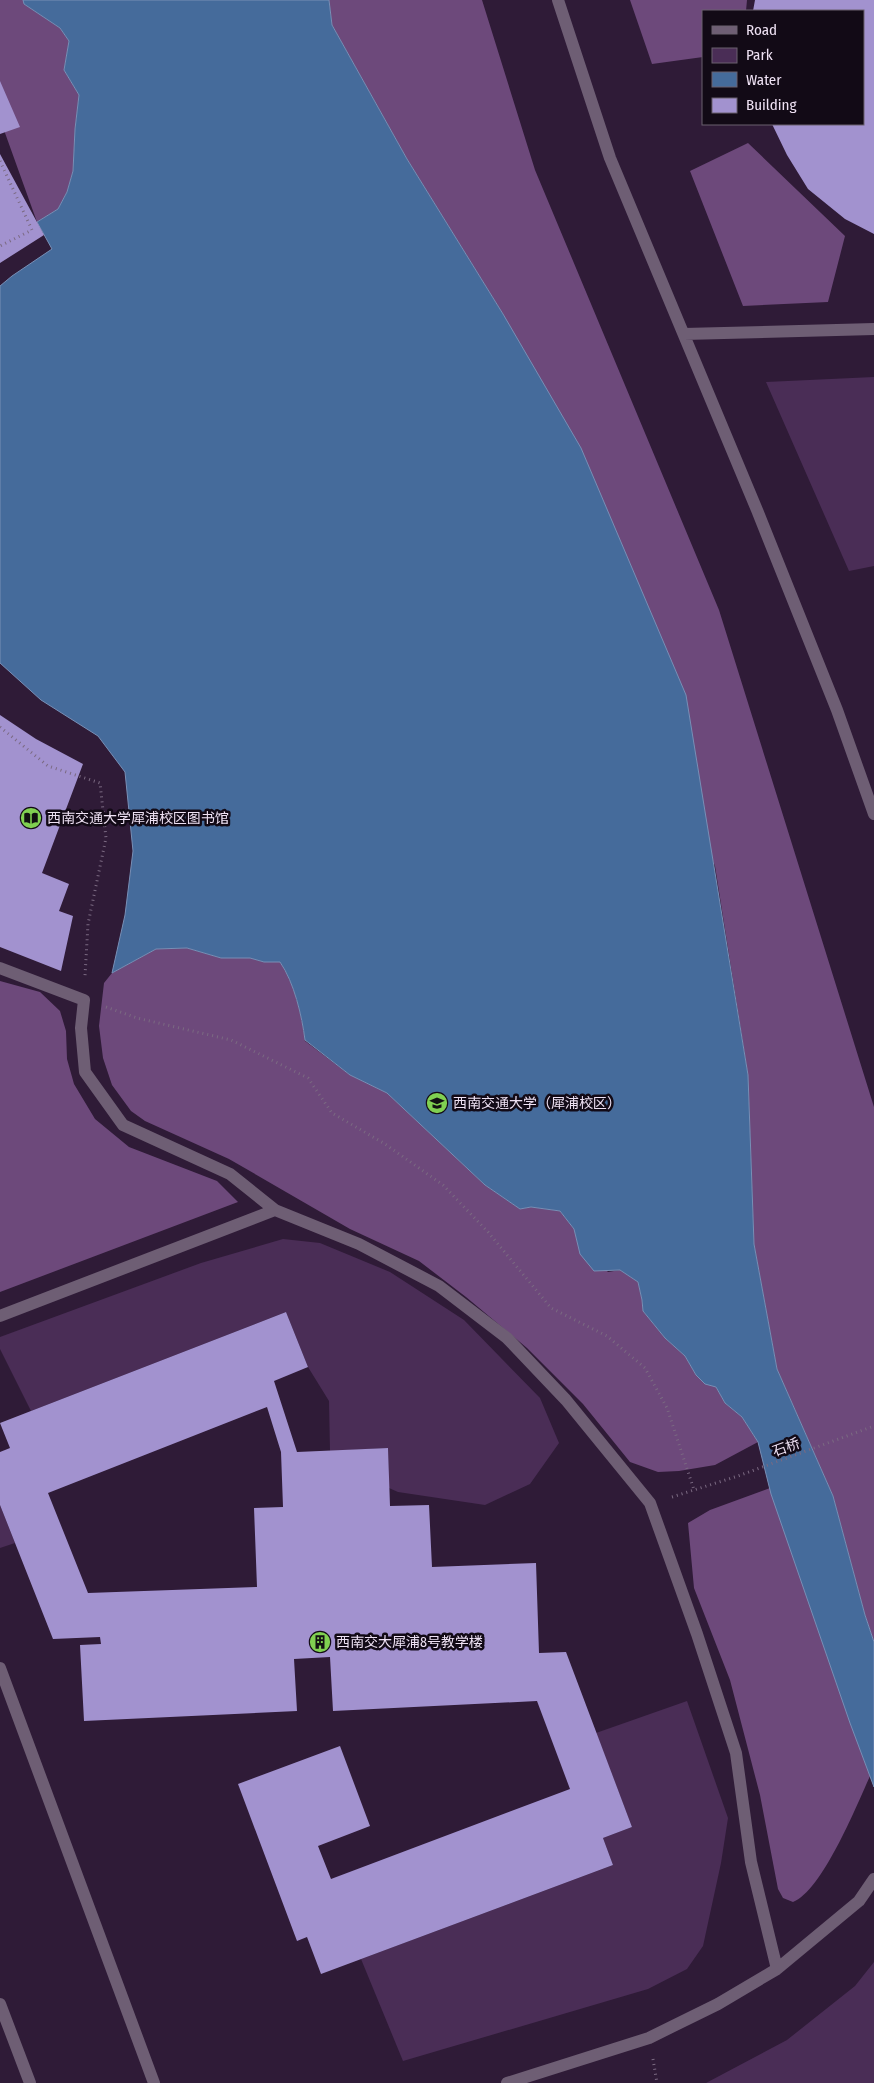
<svg xmlns="http://www.w3.org/2000/svg" width="874" height="2083" font-family="'Fira Sans Condensed','Noto Sans SC',sans-serif">
  <style>
    .green { fill: #4a2d56 }
    .forest { fill: #6d497b }
    .water { fill: #456b9b; stroke: #788fb6 }
    .building { fill: #a292cf; fill-rule: evenodd }
    .lines { fill: none; stroke-linecap: round; stroke-linejoin: round }
    .path { stroke: #7b6a82; stroke-width: 3; stroke-dasharray: 1 4; stroke-linecap: butt }
    .minor { stroke: #6e5e74; stroke-width: 12 }
    .labels { text-anchor: middle; stroke-width: 5; stroke-linejoin: round; paint-order: stroke }
    .poi-label { font-size: 14px; fill: #efe2f4; stroke: #120a16; text-anchor: start }
    .street-label { font-size: 14px; fill: #efe2f4; stroke: #120a16 }
  </style>
  <rect width="100%" height="100%" fill="#2f1b37"/>
  <path class="green" d="M874,377V566L849,571L766,382Z
    M283,1239L320,1243L390,1272L464,1320L540,1398L559,1443L530,1484L485,1505L398,1492L389,1488L388,1448L330,1451L329,1401L308,1367L286,1312L31,1411L0,1349V1337L201,1263Z
    M0,1505L15,1543L0,1548Z
    M687,1701L728,1818L721,1863L703,1946L687,1969L648,1989L403,2061L361,1959L613,1865L603,1838L632,1827L596,1733Z
    M874,1962V2083H706L787,2040L855,1986Z"/>
  <path class="forest" d="M0,0H23L24,4L60,28L69,41L64,70L79,95L75,129L73,171L67,192L58,209L37,222L0,119Z
    M329,0H482L535,170L719,610L874,1107V1642L865,1615L833,1496L777,1369L754,1244L748,1075L715,866L503,314L407,159L332,25Z
    M630,0H747L746,11H703V57L652,64Z
    M748,143L845,236L828,302L743,306L690,171Z
    M187,948L221,958H250L264,962H280C294,982 302,1016 305,1041L350,1075L387,1093L485,1185L520,1209L531,1207L560,1211L574,1229L577,1240L608,1272L620,1270L638,1282L642,1300L643,1311L665,1338L685,1356L696,1375L716,1387L725,1403L742,1417L758,1442L715,1465L679,1471L658,1472L630,1462L583,1404L527,1348L466,1297L419,1261L350,1229L229,1159L145,1121L131,1111L112,1085L103,1058L99,1026L104,983L112,973L156,949Z
    M0,981L40,992L60,1011L66,1031L67,1059L74,1084L95,1119L129,1147L217,1181L238,1202L0,1292Z
    M770,1488L870,1776C857,1805 822,1891 793,1902L783,1898L778,1889L760,1795L730,1680L694,1588L688,1523L710,1510Z"/>
  <path class="water" d="M23,0H329L332,25L407,159L503,314L581,448L686,695L748,1075L754,1244L777,1369L833,1496L865,1615L874,1642V1787L850,1723L771,1494L758,1442L742,1417L725,1403L716,1387L705,1384L696,1375L685,1356L665,1338L643,1311L642,1300L638,1282L620,1270L594,1271L580,1254L574,1229L560,1211L531,1207L520,1209L485,1185L387,1093L350,1075L305,1040C302,1016 294,982 280,962H264L250,958H221L187,948L156,949L112,973L125,915L133,851L125,772L98,736L41,700L0,663V286L12,276L52,249L37,222L58,209L67,192L73,171L75,129L79,95L64,70L69,41L60,28L24,4Z"/>
  <path class="building" d="M755,0H874V234L845,219L808,189L787,155L772,124H863V11H753Z
    M0,81L20,127L0,134Z
    M0,154L44,235L0,263Z
    M0,715L36,739L83,764L42,873L69,884L59,911L73,916L61,971L0,947Z
    M286,1312L308,1367L274,1381L297,1452L388,1448L390,1506L429,1505L432,1567L536,1563L539,1653L566,1652L632,1827L603,1838L613,1865L321,1974L307,1937L297,1941L238,1784L340,1746L370,1826L318,1846L331,1879L570,1789L537,1701L333,1711L330,1657L294,1659L297,1711L84,1721L80,1645L101,1644L100,1637L53,1639L0,1505V1452L10,1448L0,1423ZM267,1407L281,1452L283,1507L254,1508L257,1587L88,1593L48,1493Z"/>
  <g class="lines">
    <path class="path" d="M0,161L32,230L0,246
      M0,727L48,766L100,783L106,838L88,924L85,976
      M106,1007L137,1018L231,1040L308,1078L332,1113L385,1144L443,1185L488,1232L551,1308L607,1336L645,1368L667,1408L694,1490
      M672,1497L738,1476L874,1426
      M653,2059L657,2083"/>
    <path class="minor" d="M558,0L610,158L757,510L837,710L874,814
      M684,334L874,329
      M0,968L84,1000L81,1028L85,1072L123,1125L230,1174L275,1210L359,1244L439,1286L507,1338L566,1400L650,1503L697,1634L736,1753L751,1862L777,1969
      M0,1316L275,1210
      M0,1668L154,2083
      M0,2004L30,2083
      M507,2083L649,2038L718,2004L777,1969L859,1901L874,1879"/>
  </g>
  <defs>
    <g id="library-disc" transform="scale(1.125)"><circle r="9.5" fill="#80d051" stroke="#120a16"/><path d="M-6-4Q-3-5.5-.7-3.5V5Q-3 3-6 4ZM6-4Q3-5.5 .7-3.5V5Q3 3 6 4Z" fill="#111"/></g>
    <g id="university-disc" transform="scale(1.125)"><circle r="9.5" fill="#80d051" stroke="#120a16"/><path d="M0-5L7-2L0 1L-7-2ZM-4 1L0 2.5L4 1V4Q0 6-4 4Z" fill="#111"/></g>
    <g id="building-disc" transform="scale(1.125)"><circle r="9.5" fill="#80d051" stroke="#120a16"/><path d="M-4-6H4V6H1V3H-1V6H-4ZM-2.5-4.3h1.7v1.8h-1.7ZM.8-4.3h1.7v1.8H.8ZM-2.5-1h1.7V.8h-1.7ZM.8-1h1.7V.8H.8Z" fill="#111"/></g>
  </defs>
  <g fill-rule="evenodd">
    <use href="#library-disc" x="31" y="818"/>
    <use href="#university-disc" x="437" y="1103"/>
    <use href="#building-disc" x="320" y="1642"/>
  </g>
  <g class="labels">
    <g class="poi-label">
      <text x="47" y="823">西南交通大学犀浦校区图书馆</text>
      <text x="453" y="1108">西南交通大学（犀浦校区）</text>
      <text x="336" y="1647">西南交大犀浦8号教学楼</text>
    </g>
    <g class="street-label">
      <text transform="translate(786 1447) rotate(-20)" y="5">石桥</text>
    </g>
  </g>
  <rect x="702" y="10" width="162" height="115" fill="#120a16" stroke="#6a606f"/>
  <rect x="712" y="26" width="25" height="8" fill="#6e5e74" stroke="#6a606f"/>
  <text x="746" y="35" font-size="15" fill="#efe2f4">Road</text>
  <rect x="712" y="48" width="25" height="15" fill="#4a2d56" stroke="#6a606f"/>
  <text x="746" y="60" font-size="15" fill="#efe2f4">Park</text>
  <rect x="712" y="72" width="25" height="15" fill="#456b9b" stroke="#6a606f"/>
  <text x="746" y="85" font-size="15" fill="#efe2f4">Water</text>
  <rect x="712" y="98" width="25" height="15" fill="#a292cf" stroke="#6a606f"/>
  <text x="746" y="110" font-size="15" fill="#efe2f4">Building</text>
</svg>
